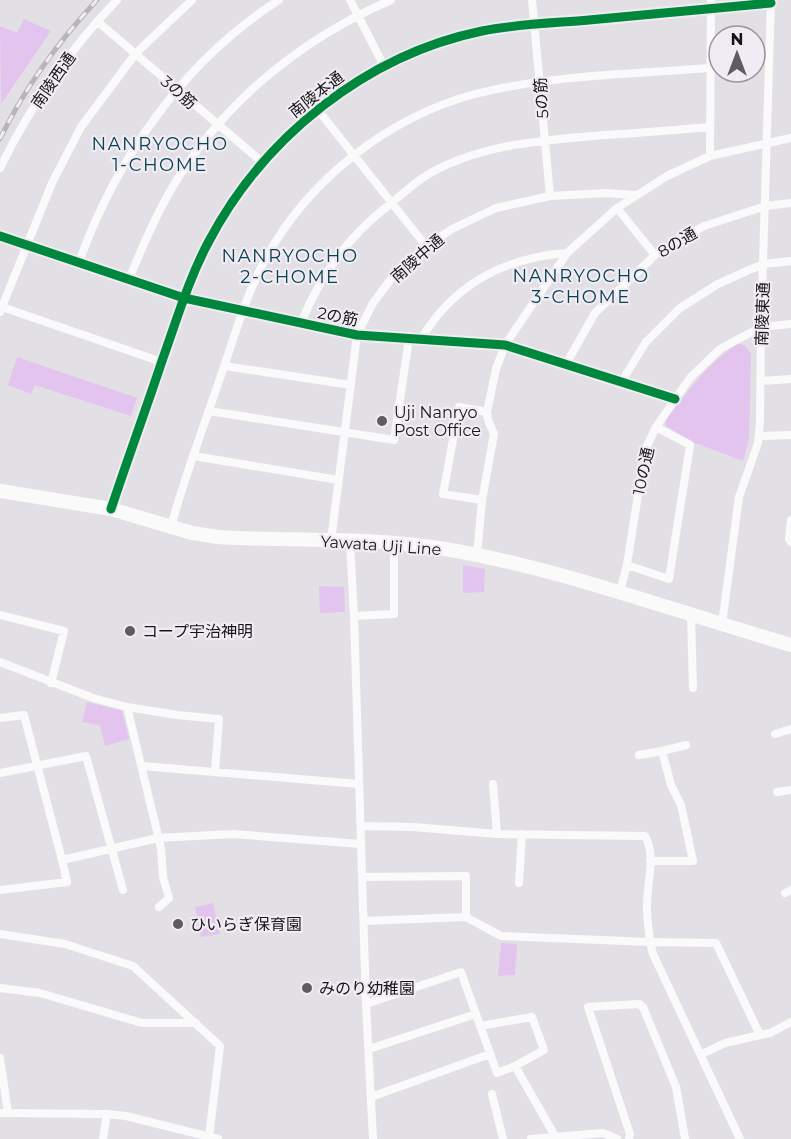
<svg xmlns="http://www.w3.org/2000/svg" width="791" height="1139" font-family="Montserrat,'Noto Sans JP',sans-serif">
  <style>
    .green { fill: #e3c4ef }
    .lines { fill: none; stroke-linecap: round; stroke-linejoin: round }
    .minor { stroke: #fbfafb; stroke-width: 8 }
    .primary { stroke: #fbfafb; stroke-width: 14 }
    .rail-casing { stroke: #b6b6b6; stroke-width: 5 }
    .rail { stroke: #f1ebf3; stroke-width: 3; stroke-dasharray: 9; stroke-linecap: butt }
    .cycleway-casing { stroke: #f1ebf3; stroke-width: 13 }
    .cycleway { stroke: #00873e; stroke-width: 9 }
    .poi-dot { fill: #5e5c5f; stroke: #f1ebf3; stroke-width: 2 }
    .labels { text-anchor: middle; stroke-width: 4.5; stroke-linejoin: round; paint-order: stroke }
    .street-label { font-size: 16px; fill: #171518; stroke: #f1ebf3 }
    .poi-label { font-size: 16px; fill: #171518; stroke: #f1ebf3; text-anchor: start }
    .neighbourhood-label { font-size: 18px; letter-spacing: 1.5px; fill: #084250; stroke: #f1ebf3 }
  </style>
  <rect width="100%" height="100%" fill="#e2e0e4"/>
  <path class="green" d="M24,19L51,31L1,104L0,26L17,33Z
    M738,343L745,346L751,354L749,439L743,461L695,443L666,426V420C689,389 706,366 738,343Z
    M17,357L137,398L131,416L35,385L31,394L8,385Z
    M463,565L485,569L484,592L463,593Z
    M319,586L344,587L345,612L320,613Z
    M87,702L122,711L129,739L105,746L100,725L82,722Z
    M213,903L220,934L201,937L195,907Z
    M501,943L517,944L515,975L498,976Z"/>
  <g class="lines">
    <path class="minor" d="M350,0L384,66
      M532,0L550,196
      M97,21L262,162
      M318,110L426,246
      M710,156L711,0
      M0,168C30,107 70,49 117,0
      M617,208L655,255
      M0,236L184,298L357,335L505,345L675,399
      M79,262C117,157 184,61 279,0
      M129,279C142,248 155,217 172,188C222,103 301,39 391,0
      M2,307L162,362
      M0,312L52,183L81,127L136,53L192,0
      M301,323C320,276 348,236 389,205C400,196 410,187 421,179C474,144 544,140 605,135C640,133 674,130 709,127
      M421,339C454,284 503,258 567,253
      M566,364L595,313L655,255L704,226L766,206L791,203
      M225,366L351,385
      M622,381L646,342L680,308L718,284L749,270L764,264L791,261
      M761,381L791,379
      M209,411L394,440L409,339
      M759,436L791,435
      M194,456L338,480
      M482,500L443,494L459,407L487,412
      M111,509C128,458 146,409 163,358C177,319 189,278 209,241C264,137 366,55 482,31C517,24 554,23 589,20C650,14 710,9 771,3
      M791,520L789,539L791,542
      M171,527C184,478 203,429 219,381C234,339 245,296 266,258C309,179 389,117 475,94C551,75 632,74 710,68
      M331,541L357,335L373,303L394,275L426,246L452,229L496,208L550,196L606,193L635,195
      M350,542L354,616L366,1004L373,1139
      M477,555L482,500L494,434L488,420L487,412L496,369L505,345L567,253L617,208L667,176L710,156L791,138
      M627,565L669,579L690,445L656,427
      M620,591L627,565L645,450L656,427L690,378L720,349L761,327L791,324
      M0,615L64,631L51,683
      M691,615L693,688
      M354,616L394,614V543
      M722,624L739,497L758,443L760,421L761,327L771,0
      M0,662L93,698L127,707L161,848L163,877L169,898L159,907
      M127,707L177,715L219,719L215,772
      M0,718L24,715L62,860
      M775,734L791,729
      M639,755L662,751
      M142,766L359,784
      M0,773L86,756L123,890
      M493,784L497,834
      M777,792L791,790
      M361,826L413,827L497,834L645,836C657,856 646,886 647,908C647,920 649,931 650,942L716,943L760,1035L725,1043L702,1054
      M650,861H693L681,805L671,785L662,751L686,745
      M363,877L466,876V917L501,936L650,942L653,954L740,1139
      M519,883L522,834
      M0,890L67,882L62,860L158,838L233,834L361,844
      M785,893L791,890
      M365,921L466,917
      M0,934L65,944L133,966L220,1046L209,1137
      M0,988L40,993L142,1023H196
      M366,1004L461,972L497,1073L515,1066L555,1136
      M480,1026L532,1017L544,1050L515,1066
      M760,1035L770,1033L791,1022
      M369,1049L476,1014
      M0,1058L8,1113
      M492,1094L503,1139
      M371,1097L490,1054
      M0,1113L107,1114L126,1116L218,1139
      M103,1139L107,1114
      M531,1139L603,1133L617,1139
      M629,1139L630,1134L588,1007L639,1004L643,1007L676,1087L685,1139"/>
    <path class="primary" d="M0,491L111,509L192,533L218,537C293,542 370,536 445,549C564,569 676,612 791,645"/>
    <g class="rail-casing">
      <path id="rail" d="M0,139C24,89 59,41 97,0"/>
    </g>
    <use href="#rail" class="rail"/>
    <g class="cycleway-casing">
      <path id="cycleway" d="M0,236L184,298L357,335L505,345L675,399
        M111,509C128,458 146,409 163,358C177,319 189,278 209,241C264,137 366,55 482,31C517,24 554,23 589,20C650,14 710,9 771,3"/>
    </g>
    <use href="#cycleway" class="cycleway"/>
  </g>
  <g class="poi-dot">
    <circle cx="382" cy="421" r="6"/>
    <circle cx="130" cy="631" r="6"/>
    <circle cx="178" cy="924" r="6"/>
    <circle cx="307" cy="988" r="6"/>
  </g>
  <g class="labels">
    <g class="street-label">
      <text transform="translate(53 80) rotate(-55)" y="6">南陵西通</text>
      <text transform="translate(179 92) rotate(41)" y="6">3の筋</text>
      <text transform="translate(316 94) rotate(-38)" y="6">南陵本通</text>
      <text transform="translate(541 98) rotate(-94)" y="6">5の筋</text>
      <text transform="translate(677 242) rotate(-31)" y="6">8の通</text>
      <text transform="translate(417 258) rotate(-41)" y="6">南陵中通</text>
      <text transform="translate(762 314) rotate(-88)" y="6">南陵東通</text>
      <text transform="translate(338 316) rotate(11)" y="6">2の筋</text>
      <text transform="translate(643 471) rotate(-78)" y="6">10の通</text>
      <text transform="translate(381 545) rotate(4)" y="6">Yawata Uji Line</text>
    </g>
    <g class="poi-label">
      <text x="394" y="418">Uji Nanryo<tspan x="394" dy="18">Post Office</tspan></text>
      <text x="142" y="637">コープ宇治神明</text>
      <text x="190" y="930">ひいらぎ保育園</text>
      <text x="319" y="994">みのり幼稚園</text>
    </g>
    <g class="neighbourhood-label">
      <text x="160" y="150">NANRYOCHO<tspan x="160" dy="21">1-CHOME</tspan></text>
      <text x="290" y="262">NANRYOCHO<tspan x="290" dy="21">2-CHOME</tspan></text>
      <text x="581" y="282">NANRYOCHO<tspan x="581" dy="21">3-CHOME</tspan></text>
    </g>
  </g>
  <g transform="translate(737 54)"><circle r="28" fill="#f1ebf3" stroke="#9a959b" stroke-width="1.5"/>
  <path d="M0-4.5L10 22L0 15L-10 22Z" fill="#5e5c5f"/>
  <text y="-9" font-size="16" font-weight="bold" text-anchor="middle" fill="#171518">N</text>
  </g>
</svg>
